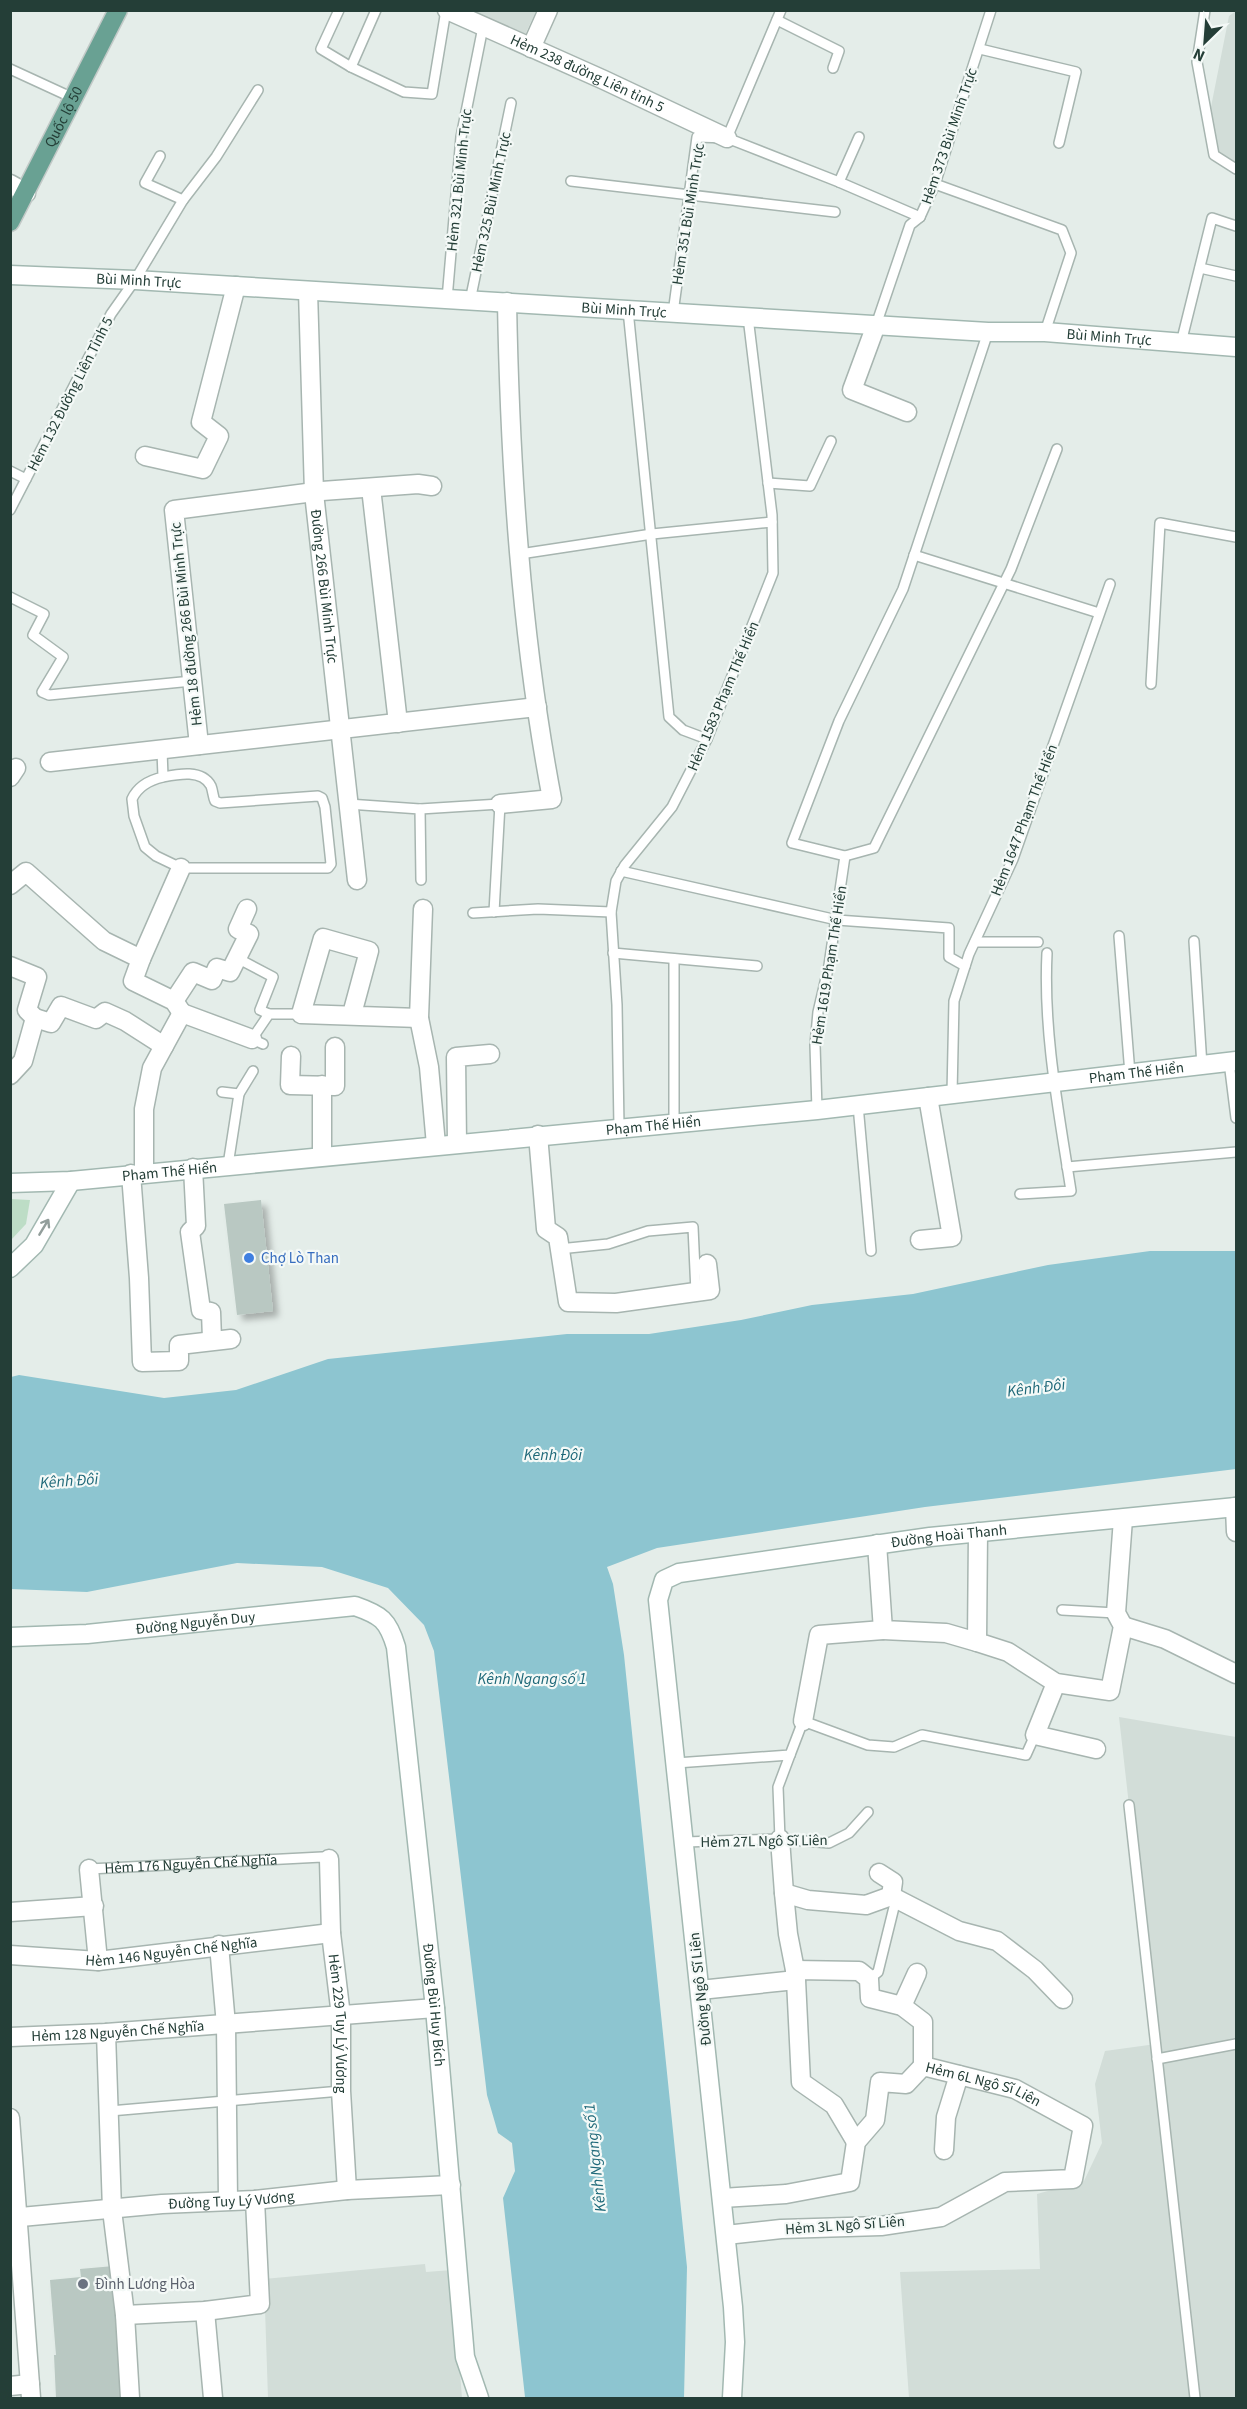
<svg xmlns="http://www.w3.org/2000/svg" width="1247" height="2409" font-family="'Source Sans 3',sans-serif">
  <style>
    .built { fill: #d2ddd8 }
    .green { fill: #bdddc6 }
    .water { fill: #8dc5d0 }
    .building { fill: #b9c8c2; filter: url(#shadow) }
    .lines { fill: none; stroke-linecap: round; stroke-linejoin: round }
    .lane-casing { stroke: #a7b5b0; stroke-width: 12 }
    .street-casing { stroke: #a7b5b0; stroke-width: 21 }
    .secondary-casing { stroke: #a2b8b1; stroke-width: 21 }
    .primary-casing { stroke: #c2c9c7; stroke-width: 21 }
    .lane { stroke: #fff; stroke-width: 9 }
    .street { stroke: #fff; stroke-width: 18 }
    .secondary { stroke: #fff; stroke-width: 18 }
    .primary { stroke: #69a193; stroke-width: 18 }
    .oneway { stroke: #929e9b }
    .shop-dot { fill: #3f7fe0; stroke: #f4f9f7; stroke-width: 2 }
    .worship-dot { fill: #6b7280; stroke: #f4f9f7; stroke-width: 2 }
    .labels { text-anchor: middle; stroke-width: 4.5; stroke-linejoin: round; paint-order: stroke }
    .street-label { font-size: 15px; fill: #243e37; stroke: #f4f9f7 }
    .shop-label { font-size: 15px; fill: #366cbe; stroke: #f4f9f7; text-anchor: start }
    .worship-label { font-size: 15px; fill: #5b616d; stroke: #f4f9f7; text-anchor: start }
    .water-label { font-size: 16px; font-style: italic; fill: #1f6979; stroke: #f4f9f7 }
  </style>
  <defs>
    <filter id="shadow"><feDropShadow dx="5.5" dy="5.5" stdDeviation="3" flood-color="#0004"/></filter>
  </defs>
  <rect width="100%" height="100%" fill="#e4ede9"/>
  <path class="built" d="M453,11H536L522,41Z
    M1236,11V172L1211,156L1209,117L1229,16Z
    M1119,1717L1236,1737V2398H909L900,2272L1040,2269L1037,2194L1084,2181L1102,2143L1095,2084L1105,2051L1156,2044Z
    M425,2264L426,2272L452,2270L462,2398H268L264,2279Z"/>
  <path class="green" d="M11,1199L30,1200L26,1224L11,1240Z"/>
  <path class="water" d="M1150,1251H1236V1469L925,1507L657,1548L607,1567L613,1584L624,1655L687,2267L684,2398H527L525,2397L503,2198L515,2171L512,2143L498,2133L487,2095L434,1651L424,1625L388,1588L322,1567L237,1563L87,1592L11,1589V1377L19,1375L164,1398L236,1390L328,1359L567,1334H649L741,1320L812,1305L913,1294L1048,1265Z"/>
  <path class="building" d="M261,1200L273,1311L237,1315L224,1204Z
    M114,2266L126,2398H56L54,2355H56L50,2280L81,2277L80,2269Z"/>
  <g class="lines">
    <g class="lane-casing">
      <g id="lane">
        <path d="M339,10L321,49L351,67L404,92L432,94L446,10"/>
        <path d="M1205,10L1197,62L1214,155L1236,169"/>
        <path d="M777,20L839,51L833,68"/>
        <path d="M980,49L1076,72L1059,143"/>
        <path d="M351,67L376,10"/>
        <path d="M10,69L73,98"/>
        <path d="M859,137L839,182L920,217"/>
        <path d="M727,138L839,182"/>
        <path d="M571,181L835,212"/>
        <path d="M935,184L1062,230L1071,253L1045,332"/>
        <path d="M183,200L216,157L258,90"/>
        <path d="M1200,268L1236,276"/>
        <path d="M447,299L461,137L483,27"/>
        <path d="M470,301L511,103"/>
        <path d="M628,310L669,717L683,730L707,739"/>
        <path d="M673,313L697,137L727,138L781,10"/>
        <path d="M876,325L910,225L920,217L935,184L991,10"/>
        <path d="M988,332L903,589L839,721L792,843L845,856L874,848L1011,569L1057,449"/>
        <path d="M1181,343L1212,218L1236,226"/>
        <path d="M10,471L26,479"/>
        <path d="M768,483L810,486L831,441"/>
        <path d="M10,510L111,314L135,280L183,200L145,183L160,156"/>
        <path d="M520,554L652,534L772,522"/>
        <path d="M914,555L1099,613"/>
        <path d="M10,597L44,614L33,635L63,657L42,692L49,695L192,681"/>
        <path d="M1151,684L1160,523L1236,537"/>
        <path d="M162,750L163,777C150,780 138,786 132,799L134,816L145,847L156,856L181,868H328L331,864L325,807L322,798L318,796L220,803L215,801C213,797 213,791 211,786C202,769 178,774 163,777"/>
        <path d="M348,804L420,809L421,880"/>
        <path d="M420,809L500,804L494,912"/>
        <path d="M621,871L837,920L949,928V957L965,966"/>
        <path d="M473,913L538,909L611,912"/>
        <path d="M1119,936L1130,1074"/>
        <path d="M1194,941L1202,1066"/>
        <path d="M975,942H1038"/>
        <path d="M613,953L757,966"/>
        <path d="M237,958L273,977L260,1010L269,1014"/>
        <path d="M674,959V1122"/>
        <path d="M263,1044L252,1039L269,1014H301"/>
        <path d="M1229,1062L1236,1118"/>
        <path d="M222,1092L239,1094"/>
        <path d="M952,1094L954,1001L969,954L1013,859L1110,584"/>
        <path d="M858,1105L871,1251"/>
        <path d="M817,1110L815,1045L818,1012L829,965L845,856"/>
        <path d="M619,1127L617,1005L611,912L616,881L625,865L672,807L707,739L773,573L772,515L748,317"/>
        <path d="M228,1165L239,1094L253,1071"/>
        <path d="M1067,1167L1236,1152"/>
        <path d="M1020,1194L1071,1191C1059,1113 1043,1032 1047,953"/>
        <path d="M559,1249L608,1244L648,1231L693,1227L696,1292"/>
        <path d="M1062,1610L1116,1613"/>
        <path d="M676,1763L790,1755L803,1721L868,1745L894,1747L922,1735L1026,1755L1035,1735"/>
        <path d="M1129,1805L1195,2398"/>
        <path d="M780,1839L778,1787L790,1755"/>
        <path d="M685,1842L780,1839L829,1843L849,1833L868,1812"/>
        <path id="s1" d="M89,1869L322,1857L329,1859"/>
        <path d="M869,1979L878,1972L896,1899"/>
        <path d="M1157,2059L1236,2044"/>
        <path d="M110,2111L341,2091"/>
      </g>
    </g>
    <g class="street-casing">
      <g id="street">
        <path id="s2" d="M447,10L604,80L727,138"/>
        <path d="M531,48L548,10"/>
        <path d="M10,184L26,193"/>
        <path id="s3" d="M308,291L314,493L357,880"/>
        <path d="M876,325L852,390L907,412"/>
        <path d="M145,456L203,469L219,436L201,422L236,286"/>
        <path d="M371,488L398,723"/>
        <path d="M199,745L174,510L322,491L418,484L432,486"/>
        <path d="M50,762L537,707"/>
        <path d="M10,777L16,768"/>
        <path d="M500,804L552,799C521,636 510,469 507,302"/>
        <path d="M10,885L26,872L104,941L141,959L133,981L174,1001L182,1013"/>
        <path d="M423,909L419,1018L429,1067L436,1145"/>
        <path d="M141,959L181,868"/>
        <path d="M10,966L37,977L27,1010L35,1018L51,1023L61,1006L96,1019L105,1012L125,1021L164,1046"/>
        <path d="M174,1001L193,972L212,980L217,968L230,972L249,934L238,929L247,909"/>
        <path d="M182,1013L252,1039"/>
        <path d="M352,1014L369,951L323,938L301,1014L419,1018"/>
        <path d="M291,1056L290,1085L335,1086V1047"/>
        <path d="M10,1075L23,1061L35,1018"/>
        <path d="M322,1085V1156"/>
        <path d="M538,1135L546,1229L558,1237L568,1302L616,1303L710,1290L707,1264"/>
        <path d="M457,1143L456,1057L490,1054"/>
        <path d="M193,1168L196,1226L190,1232L201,1310L211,1312L212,1339"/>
        <path d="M144,1173V1109L152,1068L182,1013"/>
        <path d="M131,1174L139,1278L142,1362L179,1361V1345L231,1339"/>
        <path d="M920,1240L952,1237L928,1097"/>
        <path d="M1235,1507L1236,1532"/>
        <path d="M978,1532L977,1642L1008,1652L1056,1683L1110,1691L1123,1626L1116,1613L1123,1519"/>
        <path d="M877,1544L883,1630L946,1633L977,1642"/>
        <path d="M1123,1626L1165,1639L1236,1674"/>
        <path d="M1056,1683L1035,1735L1096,1749"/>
        <path d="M803,1721L819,1635L883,1630"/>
        <path d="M780,1839L784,1893"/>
        <path id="s4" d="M329,1859L331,1933L341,2016V2091L347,2190"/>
        <path d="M89,1869L98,1961"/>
        <path d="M879,1873L893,1882L891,1896"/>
        <path d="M10,1912L94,1906"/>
        <path d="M219,1945L226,2025L228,2199"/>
        <path id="s5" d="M10,1955L98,1961L331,1933"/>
        <path d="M795,1970L788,1934L784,1893L808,1900L866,1905L891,1896L959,1931L997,1941L1035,1970L1063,1999"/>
        <path d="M796,1980L801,2082L834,2105L856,2142"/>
        <path d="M700,1990L796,1980L795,1970L859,1971L869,1979L870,1998L902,2006L923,2022V2066"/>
        <path d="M902,2006L917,1973"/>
        <path d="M106,2033L112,2210L125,2315L130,2398"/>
        <path id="s6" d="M10,2037L106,2033L435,2008"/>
        <path d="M10,2118L31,2398"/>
        <path d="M944,2150L946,2117L959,2075"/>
        <path id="s7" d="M722,2198L786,2194L850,2182L856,2142L875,2120L880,2082L906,2084L923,2066L1015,2089L1083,2126L1073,2179L1005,2182L941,2217L881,2226L781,2229L726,2235"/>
        <path id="s8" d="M10,2218L162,2204L255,2200L347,2190L451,2185"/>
        <path d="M205,2311L213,2398"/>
        <path d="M125,2315L205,2311L260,2304L255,2200"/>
        <path d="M10,2386L30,2384"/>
      </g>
    </g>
    <g class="secondary-casing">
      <g id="secondary">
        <path id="s9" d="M10,275L135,280L988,332H1045L1236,347"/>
        <path id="s10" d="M10,1183L71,1181L817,1110L1236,1061"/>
        <path d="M10,1268L34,1245L71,1181"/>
        <path id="s11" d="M10,1637L87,1634L355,1606C381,1615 388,1620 396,1647L435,2008L465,2357L479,2398"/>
        <path id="s12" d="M732,2398L735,2342L733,2307L658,1600L664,1580L679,1573L930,1537L1236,1507"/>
      </g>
    </g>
    <g class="primary-casing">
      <g id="primary">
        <path id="s13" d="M10,222L118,10"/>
      </g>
    </g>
    <use href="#lane" class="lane"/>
    <use href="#street" class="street"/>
    <use href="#secondary" class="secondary"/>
    <use href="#primary" class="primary"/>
  </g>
  <defs><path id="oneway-shaft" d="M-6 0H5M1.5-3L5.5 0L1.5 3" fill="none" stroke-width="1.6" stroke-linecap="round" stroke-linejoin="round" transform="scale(1.5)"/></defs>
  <use class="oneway" href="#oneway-shaft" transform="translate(44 1227) rotate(-59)"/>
  <circle class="shop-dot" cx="249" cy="1258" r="6"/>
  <circle class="worship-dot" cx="83" cy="2284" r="6"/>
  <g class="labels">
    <g class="street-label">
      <text dy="5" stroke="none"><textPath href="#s2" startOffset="154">Hẻm 238 đường Liên tỉnh 5</textPath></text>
      <text dy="5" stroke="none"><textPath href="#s13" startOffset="118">Quốc lộ 50</textPath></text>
      <text transform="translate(949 136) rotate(-71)" y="5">Hẻm 373 Bùi Minh Trực</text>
      <text transform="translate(459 180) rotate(-84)" y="5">Hẻm 321 Bùi Minh Trực</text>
      <text transform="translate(491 202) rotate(-78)" y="5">Hẻm 325 Bùi Minh Trực</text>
      <text transform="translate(688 214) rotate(-81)" y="5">Hẻm 351 Bùi Minh Trực</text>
      <text dy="5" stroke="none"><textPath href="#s9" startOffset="129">Bùi Minh Trực</textPath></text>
      <text dy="5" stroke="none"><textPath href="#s9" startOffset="615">Bùi Minh Trực</textPath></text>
      <text dy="5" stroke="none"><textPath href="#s9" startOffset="1101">Bùi Minh Trực</textPath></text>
      <text transform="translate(70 394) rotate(-63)" y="5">Hẻm 132 Đường Liên Tỉnh 5</text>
      <text dy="5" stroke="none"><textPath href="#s3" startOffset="296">Đường 266 Bùi Minh Trực</textPath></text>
      <text transform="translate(186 624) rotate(-96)" y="5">Hẻm 18 đường 266 Bùi Minh Trực</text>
      <text transform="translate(723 696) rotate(-67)" y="5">Hẻm 1583 Phạm Thế Hiển</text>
      <text transform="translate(1024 820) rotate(-69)" y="5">Hẻm 1647 Phạm Thế Hiển</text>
      <text transform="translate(829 965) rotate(-81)" y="5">Hẻm 1619 Phạm Thế Hiển</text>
      <text dy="5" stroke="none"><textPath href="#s10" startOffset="1132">Phạm Thế Hiển</textPath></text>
      <text dy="5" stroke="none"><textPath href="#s10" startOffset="646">Phạm Thế Hiển</textPath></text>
      <text dy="5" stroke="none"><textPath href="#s10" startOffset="160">Phạm Thế Hiển</textPath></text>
      <text dy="5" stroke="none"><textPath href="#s12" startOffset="1112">Đường Hoài Thanh</textPath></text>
      <text dy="5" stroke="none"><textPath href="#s11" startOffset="186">Đường Nguyễn Duy</textPath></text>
      <text transform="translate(764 1841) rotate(-1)" y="5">Hẻm 27L Ngô Sĩ Liên</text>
      <text dy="5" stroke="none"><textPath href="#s1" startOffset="102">Hẻm 176 Nguyễn Chế Nghĩa</textPath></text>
      <text dy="5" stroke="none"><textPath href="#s5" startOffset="162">Hẻm 146 Nguyễn Chế Nghĩa</textPath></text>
      <text transform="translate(700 1989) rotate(-96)" y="5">Đường Ngô Sĩ Liên</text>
      <text dy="5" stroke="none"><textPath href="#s11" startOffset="768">Đường Bùi Huy Bích</textPath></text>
      <text dy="5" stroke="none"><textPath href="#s4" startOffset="165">Hẻm 229 Tuy Lý Vương</textPath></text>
      <text dy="5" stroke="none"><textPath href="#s6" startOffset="108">Hẻm 128 Nguyễn Chế Nghĩa</textPath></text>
      <text dy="5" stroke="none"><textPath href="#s7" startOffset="351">Hẻm 6L Ngô Sĩ Liên</textPath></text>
      <text dy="5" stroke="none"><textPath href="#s8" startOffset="222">Đường Tuy Lý Vương</textPath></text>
      <text transform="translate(845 2225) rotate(-4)" y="5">Hẻm 3L Ngô Sĩ Liên</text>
    </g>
    <g class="shop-label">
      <text x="261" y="1263">Chợ Lò Than</text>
    </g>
    <g class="worship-label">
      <text x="95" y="2289">Đình Lương Hòa</text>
    </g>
    <g class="water-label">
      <text transform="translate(1036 1387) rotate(-7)" y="6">Kênh Đôi</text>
      <text x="553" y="1460">Kênh Đôi</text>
      <text transform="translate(69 1480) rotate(-4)" y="6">Kênh Đôi</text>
      <text x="532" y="1684">Kênh Ngang số 1</text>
      <text transform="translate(594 2158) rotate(-96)" y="6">Kênh Ngang số 1</text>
    </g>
  </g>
  <rect width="1247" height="2409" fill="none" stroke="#243e37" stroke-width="24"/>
  <g transform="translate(1205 42) rotate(205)" stroke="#f4f9f7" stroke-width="4.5" paint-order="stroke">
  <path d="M0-4.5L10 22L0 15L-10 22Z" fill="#243e37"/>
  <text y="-9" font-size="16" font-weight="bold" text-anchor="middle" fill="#243e37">N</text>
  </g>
</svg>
